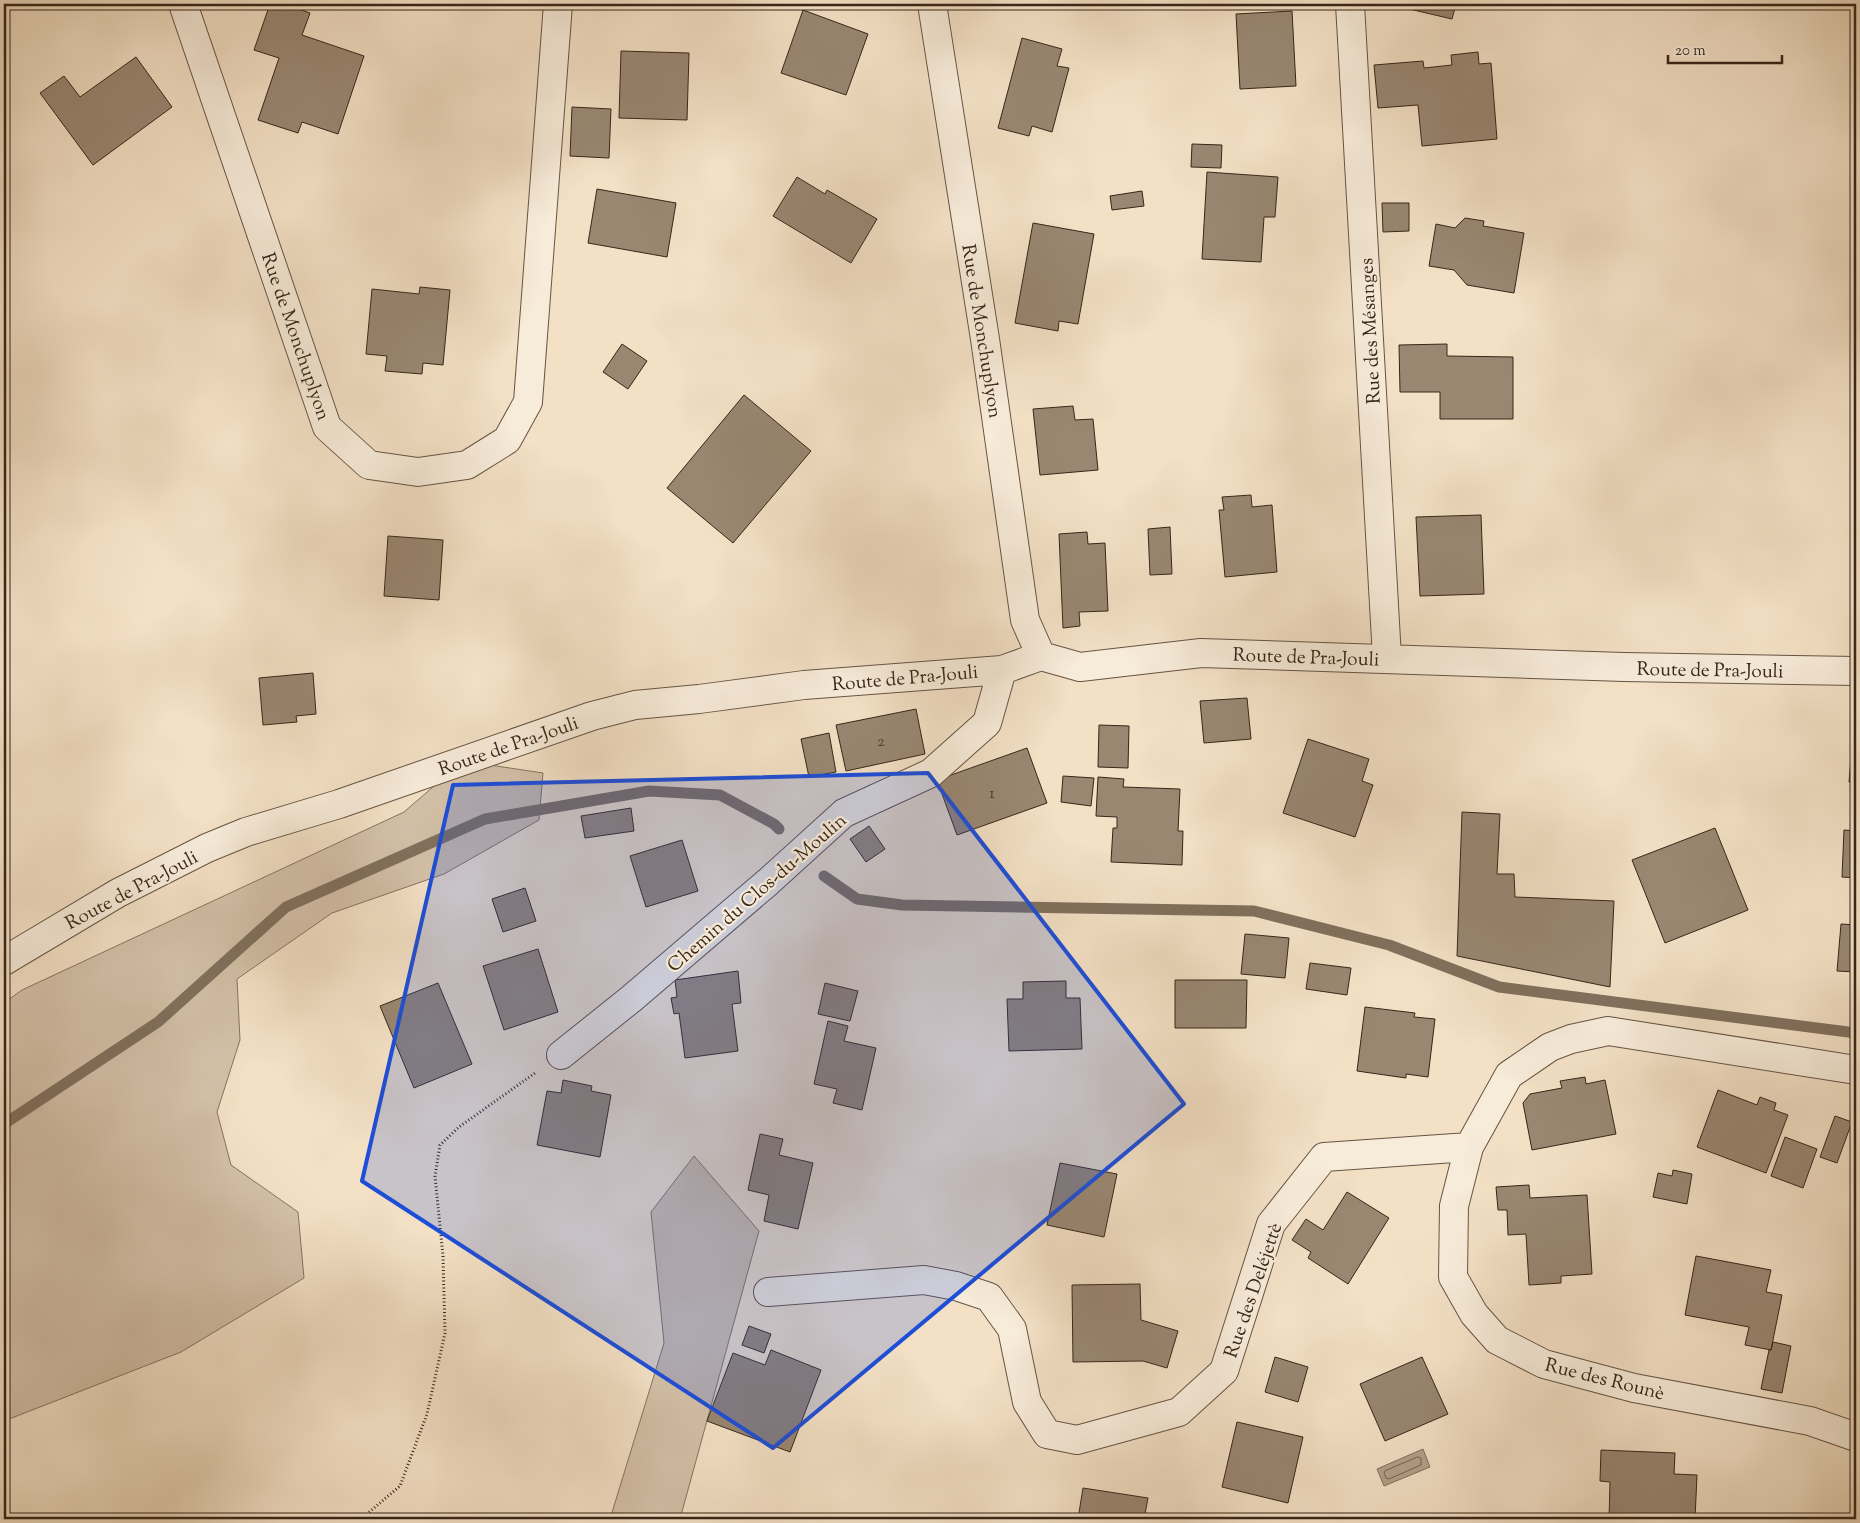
<svg xmlns="http://www.w3.org/2000/svg" width="1860" height="1523" font-family="'Sorts Mill Goudy',serif">
  <style>
    .green { fill: #d3c0a8; stroke: #857360 }
    .water { fill: #b3a18b; stroke: #81705d }
    .lines { fill: none; stroke-linecap: round; stroke-linejoin: round }
    .shore { stroke: #756452; stroke-width: 1 }
    .stream { stroke: #81705d; stroke-width: 11 }
    .building { fill: #998772; stroke: #372619 }
    .minor-casing { stroke: #665444; stroke-width: 30 }
    .path { stroke: #372619; stroke-width: 3; stroke-dasharray: 1 2.5; stroke-linecap: butt }
    .minor { stroke: #f7ebd9; stroke-width: 28 }
    .marked { fill: #1d4ed8; fill-opacity: 0.2; stroke: #1d4ed8; stroke-width: 4; stroke-linejoin: round }
    .labels { text-anchor: middle; stroke-width: 4.5; stroke-linejoin: round; paint-order: stroke }
    .number-label { font-size: 16px; fill: #503e2f }
    .street-label { font-size: 19px; fill: #372619; stroke: #f7ebd9 }
  </style>
  <rect width="100%" height="100%" fill="#f3e0c5"/>
  <filter id="stains"><feTurbulence type="fractalNoise" baseFrequency=".004" numOctaves="4"/><feColorMatrix values="0 0 0 0 .2 0 0 0 0 .09 0 0 0 0 .02 0 0 0 .5 -.17"/></filter>
  <radialGradient id="worn" r=".72"><stop offset=".6" stop-color="#630" stop-opacity="0"/><stop offset="1" stop-color="#630" stop-opacity=".3"/></radialGradient>
  <path class="green" d="M463,761L543,773L539,820L444,874L332,913L237,979L240,1040L217,1112L231,1165L298,1212L304,1278L181,1352L4,1421V1003L22,990L404,812Z
    M694,1156L759,1231L680,1519H610L664,1343L651,1212Z"/>
  <path class="water" d="M1423,1449L1430,1467L1384,1486L1377,1469Z"/>
  <g class="lines">
    <path class="shore" d="M1418,1457L1421,1458V1465L1389,1479L1386,1478L1384,1473L1385,1471Z"/>
    <path class="stream" d="M824,876L857,899L902,905L1254,911L1389,945L1499,987L1856,1033
      M4,1124L158,1022L286,907L485,819L649,791L720,795L774,824L779,829"/>
  </g>
  <path class="building" d="M270,4H285L310,13L302,35L364,56L338,134L302,122L298,133L258,120L279,58L254,50Z
    M1388,4H1456L1452,19Z
    M803,10L868,34L846,95L781,73Z
    M1292,11L1296,86L1240,89L1236,14Z
    M1022,38L1062,49L1057,66L1069,68L1052,132L1032,126L1029,136L998,128Z
    M621,51L689,53L687,120L619,118Z
    M1478,52L1479,64L1491,63L1497,139L1422,146L1418,105L1378,108L1374,65L1423,61L1424,68L1452,65L1451,55Z
    M136,57L172,107L93,165L40,93L64,76L80,97Z
    M572,107L611,109L609,158L570,156Z
    M1192,144L1222,145L1221,168L1191,167Z
    M1207,172L1278,177L1275,217H1264L1261,262L1202,259Z
    M797,177L825,194L827,190L877,219L851,263L773,216Z
    M597,189L676,203L667,257L588,243Z
    M1142,191L1144,206L1112,210L1110,196Z
    M1382,203H1409V231L1383,232Z
    M1465,218L1484,221L1483,226L1524,233L1514,293L1467,285L1454,270L1429,266L1436,224L1455,228Z
    M1033,223L1094,234L1078,324L1059,321L1058,331L1015,323Z
    M420,287L450,290L443,365L423,363L422,374L385,371L387,356L366,354L372,289L419,294Z
    M622,344L647,361L628,389L603,372Z
    M1447,344V356L1513,357V419H1440V392H1400L1399,345Z
    M744,395L811,451L733,543L667,488Z
    M1073,406L1075,420L1093,419L1098,470L1040,475L1033,409Z
    M1251,495L1252,507L1272,505L1277,572L1225,577L1219,510H1224L1222,497Z
    M1481,515L1484,594L1420,596L1416,517Z
    M1170,527L1172,574L1150,575L1148,529Z
    M1087,532L1088,544L1105,543L1108,611L1079,612L1080,626L1063,628L1059,534Z
    M388,536L443,540L439,600L384,596Z
    M313,673L316,714L296,716L297,722L263,725L259,678Z
    M1247,698L1251,739L1204,743L1200,701Z
    M916,709L925,754L846,771L836,725Z
    M1099,725L1129,726L1128,768L1098,767Z
    M829,733L836,772L809,777L801,739Z
    M1853,735L1856,736V783L1849,782Z
    M1308,739L1369,759L1362,781L1373,785L1355,837L1283,813Z
    M1027,748L1047,803L957,835L937,780Z
    M1063,776L1094,778L1091,806L1061,802Z
    M1098,777L1124,779L1123,787L1180,789L1178,831H1183L1182,865L1111,862L1113,828H1117V817L1096,816Z
    M631,808L634,831L585,838L581,816Z
    M1462,812L1500,814L1497,874H1514L1515,897L1614,901L1610,987L1457,956Z
    M869,826L885,849L866,862L850,839Z
    M1715,828L1748,910L1665,943L1632,860Z
    M1844,830L1856,831V878L1842,877Z
    M682,840L698,891L646,907L630,856Z
    M525,888L536,921L503,932L492,899Z
    M1841,924L1856,925V972L1837,971Z
    M1245,934L1289,938L1285,978L1241,974Z
    M538,949L558,1012L504,1030L483,966Z
    M1310,963L1351,968L1347,995L1306,989Z
    M738,971L741,1003L732,1004L738,1051L685,1058L679,1013L674,1014L671,998L677,997L675,980Z
    M1175,980H1247L1246,1028H1175Z
    M1066,981V998H1080L1082,1049L1009,1051L1007,999H1023V982Z
    M438,983L472,1064L414,1088L380,1006Z
    M825,983L858,991L850,1021L818,1014Z
    M1365,1007L1415,1013L1414,1017L1435,1019L1428,1077L1406,1074V1078L1357,1071Z
    M828,1021L848,1026L844,1041L876,1048L862,1110L833,1103L837,1089L814,1084Z
    M1585,1077L1586,1084L1605,1080L1616,1134L1532,1150L1523,1103L1530,1094L1562,1088L1560,1081Z
    M563,1080L592,1086L591,1091L611,1095L600,1157L537,1145L547,1091L561,1093Z
    M1718,1090L1757,1105L1760,1097L1776,1103L1774,1110L1788,1115L1766,1173L1697,1147Z
    M1835,1116L1852,1122L1837,1163L1820,1157Z
    M760,1134L783,1139L779,1155L813,1163L798,1229L764,1221L769,1195L748,1190Z
    M1785,1137L1817,1149L1803,1188L1771,1176Z
    M1060,1163L1117,1174L1104,1237L1047,1225Z
    M1673,1170L1692,1174L1687,1204L1653,1197L1658,1173L1672,1176Z
    M1529,1185L1530,1198L1587,1195L1592,1274L1561,1276V1283L1529,1285L1526,1234L1508,1235L1507,1210H1498L1496,1187Z
    M1347,1192L1389,1218L1348,1284L1308,1258L1311,1252L1292,1240L1306,1219L1323,1230Z
    M1696,1256L1771,1270L1766,1292L1782,1295L1771,1350L1745,1345L1749,1327L1685,1315Z
    M1140,1284L1141,1320L1178,1331L1167,1368L1143,1361L1073,1362L1072,1285Z
    M749,1326L771,1334L764,1353L742,1345Z
    M1773,1342L1791,1346L1782,1393L1761,1389L1769,1350H1771Z
    M771,1350L821,1370L790,1452L707,1421L733,1353L765,1365Z
    M1275,1357L1308,1367L1298,1402L1265,1392Z
    M1422,1357L1448,1414L1385,1441L1360,1384Z
    M1237,1422L1303,1437L1288,1503L1222,1487Z
    M1601,1450L1675,1453L1674,1474L1697,1475L1695,1519H1609L1610,1482L1600,1481Z
    M1083,1488L1148,1498L1144,1519H1078Z
    M1856,1504V1519H1847Z"/>
  <g class="lines">
    <g class="minor-casing">
      <path id="minor" d="M183,4L327,427L369,465L418,472L467,465L507,440L528,402L558,4
        M932,4L985,339L1025,620L1041,656
        M1350,4L1387,658
        M4,961L118,893L207,848L246,832L339,804L592,716L635,705L699,699L804,685L1002,670L1041,656L1080,667L1201,653L1624,667L1856,671
        M561,1055L631,999L768,882L844,813L931,773L987,723L1002,670
        M1856,1070L1608,1031L1571,1039L1550,1047L1509,1075L1469,1147L1454,1206L1453,1277L1474,1314L1497,1340L1544,1364L1634,1388L1810,1421L1856,1437
        M768,1292L924,1280L956,1286L989,1297L1012,1329L1027,1402L1047,1434L1077,1440L1179,1412L1224,1371L1271,1224L1324,1157L1469,1147"/>
    </g>
    <path class="path" d="M361,1519L400,1486L427,1414L445,1333L443,1256L435,1176L440,1145L459,1127L535,1073"/>
    <use href="#minor" class="minor"/>
  </g>
  <path class="marked" d="M928,773L1184,1104L773,1448L362,1181L453,785Z"/>
  <g class="labels">
    <g class="number-label">
      <text x="881" y="746">2</text>
      <text x="992" y="798">1</text>
    </g>
    <g class="street-label">
      <text transform="translate(983 331) rotate(81)" y="7">Rue de Monchuplyon</text>
      <text transform="translate(1369 331) rotate(-93)" y="7">Rue des Mésanges</text>
      <text transform="translate(297 336) rotate(71)" y="7">Rue de Monchuplyon</text>
      <text transform="translate(1306 656) rotate(2)" y="7">Route de Pra-Jouli</text>
      <text transform="translate(1710 669) rotate(1)" y="7">Route de Pra-Jouli</text>
      <text transform="translate(905 677) rotate(-5)" y="7">Route de Pra-Jouli</text>
      <text transform="translate(508 745) rotate(-19)" y="7">Route de Pra-Jouli</text>
      <text transform="translate(131 889) rotate(-28)" y="7">Route de Pra-Jouli</text>
      <text transform="translate(756 892) rotate(-41)" y="7">Chemin du Clos-du-Moulin</text>
      <text transform="translate(1252 1290) rotate(-71)" y="7">Rue des Deléjettè</text>
      <text transform="translate(1605 1378) rotate(14)" y="7">Rue des Rounè</text>
    </g>
  </g>
  <rect width="1860" height="1523" fill="none" stroke="#f3e0c5" stroke-width="20"/>
  <rect x="5" y="5" width="1850" height="1513" fill="none" stroke="#372619" stroke-width="2.5"/>
  <rect x="10" y="10" width="1840" height="1503" fill="none" stroke="#372619"/>
  <path d="M1668 55v8h114v-8" fill="none" stroke="#372619" stroke-width="2.5"/>
  <text x="1675" y="55" font-size="15" fill="#372619" stroke="#f7ebd9" stroke-width="4" paint-order="stroke">20 m</text>
  <rect width="100%" height="100%" filter="url(#stains)"/>
  <rect width="100%" height="100%" fill="url(#worn)"/>
</svg>
